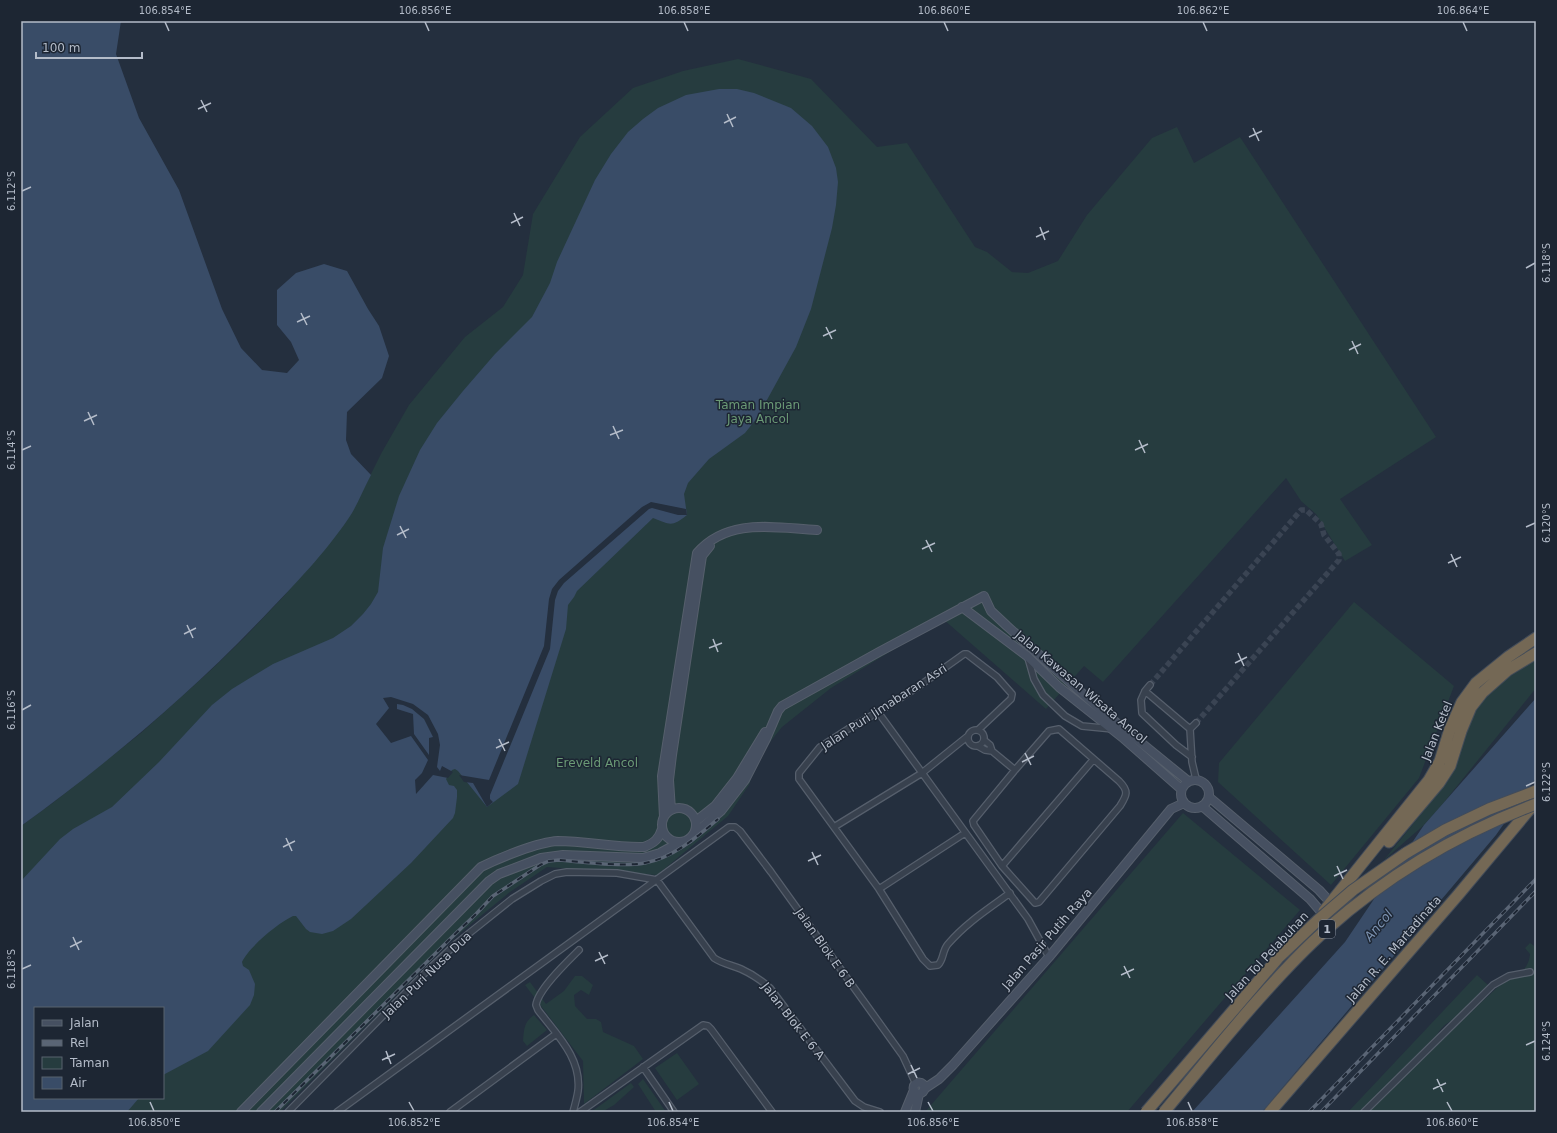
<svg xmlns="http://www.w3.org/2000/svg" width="1557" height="1133" font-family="'DejaVu Sans',sans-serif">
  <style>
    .green { fill: #263c3f; fill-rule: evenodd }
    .water { fill: #394c67 }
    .pier { fill: #242f3e; fill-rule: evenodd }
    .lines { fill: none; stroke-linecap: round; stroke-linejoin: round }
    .street-tunnel { stroke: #3a4453; stroke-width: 5.5; stroke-dasharray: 5.5 3; stroke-linecap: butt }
    .street-casing { stroke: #565f6c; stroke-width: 8 }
    .secondary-casing { stroke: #565f6c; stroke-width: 10 }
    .highway-casing { stroke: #434c59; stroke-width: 13 }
    .street { stroke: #38414e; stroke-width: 5.5 }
    .secondary { stroke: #465061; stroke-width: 8 }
    .highway { stroke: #746855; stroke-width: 11 }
    .rail-casing { stroke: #5a6575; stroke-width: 3.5 }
    .rail { stroke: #1d2633; stroke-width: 2; stroke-dasharray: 6; stroke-linecap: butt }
    .highway-bridge-casing { stroke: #434c59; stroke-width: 13; stroke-linecap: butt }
    .highway-bridge { stroke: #746855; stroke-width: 11 }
    .ticks { fill: none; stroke: #b4bcc9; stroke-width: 1.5 }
    .labels { text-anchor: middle; stroke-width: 3; stroke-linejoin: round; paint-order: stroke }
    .shield { fill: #1d2633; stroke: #878f9c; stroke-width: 1 }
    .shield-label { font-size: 11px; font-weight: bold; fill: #b4bcc9 }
    .park-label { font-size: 12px; fill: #6b9a76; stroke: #1d2633 }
    .street-label { font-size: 12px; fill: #b4bcc9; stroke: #1d2633 }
    .water-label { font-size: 13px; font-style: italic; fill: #7c92b1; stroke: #1d2633 }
    .neatline { fill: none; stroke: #b4bcc9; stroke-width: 1.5 }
    .ticks-label { font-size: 10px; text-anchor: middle; fill: #b4bcc9 }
  </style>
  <rect width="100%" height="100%" fill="#242f3e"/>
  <path class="green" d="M738,59L811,79L877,147L907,143L975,247L987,252L1012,272L1028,273L1058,261L1087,215L1152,138L1177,127L1194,163L1240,137L1436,437L1340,499L1372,545L1345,561L1316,514L1301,501L1286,478L1103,682L1084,666L1046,709L943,619L831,688L782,727L758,757L749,785L728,816L657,875L547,867L510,892L449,942L280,1112H21V826L54,802L141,733L211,670L245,637L283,597L343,526L352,512L382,452L409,405L465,337L503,307L523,275L533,214L580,137L633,88L683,71ZM35,1008H163V1098H35Z
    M1354,602L1454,686L1419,778L1331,885L1218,782L1219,763Z
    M1536,659V688L1441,806L1424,825L1384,860L1450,778L1464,732L1476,707L1506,679Z
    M1183,813L1300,910L1127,1112H925Z
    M1530,943L1536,947V1112H1369C1409,1072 1454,1027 1498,987C1512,975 1528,975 1530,954L1525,948Z
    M1477,975L1489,986L1456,1019C1445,1023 1440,1028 1435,1039L1363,1112H1348Z
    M575,976H582L593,985L589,995L581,990L574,995L575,1006L587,1019H596L601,1022L603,1032L634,1046L643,1059L584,1104L583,1061L525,985L530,982L546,1004L564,991Z
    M534,1015L547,1030L527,1046L523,1041C524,1029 524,1022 534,1015Z
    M677,1053L699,1084L677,1100L655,1068Z
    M643,1079L666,1112H656L638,1084Z
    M631,1083L634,1087L614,1105L602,1112H591Z"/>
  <path class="water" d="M21,21H121L116,54L139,118L179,190L222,309L241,348L262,370L287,373L299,360L291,342L277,325V290L296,273L324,264L347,271L368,309L379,326L389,356L382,378L347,412L346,440L351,454L371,475C364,488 359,501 352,513C331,546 299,580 272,608C196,689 111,761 21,826Z
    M719,89H737L754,93L791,108L812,126L828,147L836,168L838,182L836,205L832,228L811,309L796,347L757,418L745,433L709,459L688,483L684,494L687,515C671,528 670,524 653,518L577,591L574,597L568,605L566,629L518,784L487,807L458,771L455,769L452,770L446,779L449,785L454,786L457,790V797L455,813L453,818L411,863L351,919L333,931L322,934L310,932L306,929L296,916H293C278,923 249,947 242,962L243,966L249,970L255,984L254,995L250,1005L208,1051L163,1075V1008H35V1098H139L127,1112H21V881L60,839L73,829L112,807L159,762L212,705L232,689L273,664L333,638L351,626L363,614L371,604L378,592L383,548L399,496L420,450L437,423L463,391L495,354L532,317L550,283L557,262L595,180L611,154L628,132L643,119L658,108L686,95Z
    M1536,698V778L1496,835L1262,1112H1192L1345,942L1424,825Z"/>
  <path class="pier" d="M651,502L686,509L687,515H678L652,508L649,509L564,583L558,591L555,600L550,649L490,795V799L493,802L487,807L473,783L464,782L459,775L489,780L544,646L549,599L552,589L559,580L642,507Z
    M391,697L413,704L428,715L438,734L440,745L437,767L440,771L442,766L453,772L448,778L433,775L416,794L415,780L422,773L428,760L411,736L391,743L376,724L389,708L383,698ZM397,704L403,705L412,709L424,719L433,737L429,738V755L414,734L413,714L397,709Z"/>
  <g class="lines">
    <path class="street-tunnel" d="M1150,685L1301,510H1306L1321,524L1324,535L1339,554V560L1196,723"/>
    <g class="street-casing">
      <path id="street" d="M1028,658L1034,679L1043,695L1065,716L1082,726L1113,729
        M1150,685L1145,691L1141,700L1142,713L1176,745L1192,757
        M1145,691L1190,729
        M878,712L1028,919L1049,957
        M1059,729L1119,781C1129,791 1127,795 1120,806L1039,902L1035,903L1002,866L974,825L973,821L1015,770L1049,731Z
        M968 738a8 8 0 1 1 16 0a8 8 0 1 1-16 0Z
        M978,730L1011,699L1012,694L997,677L967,654H964L919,686L878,712L848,729L820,747L799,773V779L879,889L923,959L930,966L938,965C944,959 942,951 948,944C966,923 988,909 1010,893
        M984,740L990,745L992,751
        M978,746L985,750L992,751L1015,770
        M1196,779L1192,762L1190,729L1196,723
        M834,827L922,773L968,736
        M1002,866L1093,760
        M879,889L965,833
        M643,1067L674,1112
        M288,1112L427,971L457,943L512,899L541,881L555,874L567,872L617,873L657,880L714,958C723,964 732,965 741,969C752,974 761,980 770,988L855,1101L864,1107L880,1112
        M337,1112L729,827H735L740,831L771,872L903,1056L916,1084
        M450,1112L556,1034
        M573,1112C575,1105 577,1098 578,1091C582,1058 556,1034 538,1010L536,1005C538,989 568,961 579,950
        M580,1112L703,1025L708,1026L711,1029L772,1112
        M1364,1112L1493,985L1509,976L1530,972"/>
    </g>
    <g class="secondary-casing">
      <path id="secondary" d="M962,607L1027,656L1059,687L1122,737L1181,789
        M1181 794a14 14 0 1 1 28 0a14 14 0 1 1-28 0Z
        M1209,797L1319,890L1331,903L1334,905
        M1202,806L1310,899L1322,913L1327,916
        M662 825a17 17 0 1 1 34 0a17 17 0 1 1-34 0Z
        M671,810L669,780L672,755L702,556L710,546
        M664,817L662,776L697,553C728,517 775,528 817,530
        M696,821L715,806L737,778L765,732
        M694,834L721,811L745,780L766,739L778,711L782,706L879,652L984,596L991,611L1007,626L1102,711L1188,781
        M913.5 1088a5.5 5.5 0 1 1 11 0a5.5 5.5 0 1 1-11 0Z
        M924,1089L939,1079L953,1065L1049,957L1171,809L1184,803
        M241,1112L481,867C499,858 538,842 558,841C587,841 615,848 644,847C654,843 659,839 662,829
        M261,1112L489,881L499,874L541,858L563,855L643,858L660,853L680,842
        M905,1112L914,1090
        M915,1112L919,1094"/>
    </g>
    <g class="highway-casing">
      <path id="highway" d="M1389,842L1439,783L1450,766L1461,731L1471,707L1482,693L1508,670L1536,653
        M1406,853L1445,830L1489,809L1536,791
        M1324,911L1429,780L1440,761L1450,729L1462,702L1476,683L1508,657L1536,638
        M1304,945L1330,914
        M1270,1112L1458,895L1534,804"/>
    </g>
    <use href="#street" class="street"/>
    <use href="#secondary" class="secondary"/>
    <use href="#highway" class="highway"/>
    <g class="rail-casing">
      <path id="rail" d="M275,1112L451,938L476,914L493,896L540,865L549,861L559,860C584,862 621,867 645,863C673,858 697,837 718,819
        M1309,1112L1536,879
        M1321,1112L1536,891"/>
    </g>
    <use href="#rail" class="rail"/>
    <g class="highway-bridge-casing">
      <path id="highway-bridge" d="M1146,1112L1279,957L1317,921L1353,890L1406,853
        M1164,1112C1195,1075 1225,1037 1257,1001C1279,976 1302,951 1327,929C1389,874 1459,833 1536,804"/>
    </g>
    <use href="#highway-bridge" class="highway-bridge"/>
  </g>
  <path class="ticks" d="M165,22L169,31M425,22L429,31M684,22L688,31M944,22L948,31M1203,22L1207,31M1463,22L1467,31M201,100L207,112M198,109L211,103M727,114L733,127M724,123L736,117M1253,128L1259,141M1249,137L1262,131M22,191L31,187M514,213L520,226M511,223L523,217M1040,227L1045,240M1036,237L1049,231M1526,268L1535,263M301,313L307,325M297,322L310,316M826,327L832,339M823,336L836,330M1352,341L1358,354M1349,350L1361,344M88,412L94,425M84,421L97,415M613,426L619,439M610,435L623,430M1139,440L1145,453M22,450L31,446M1135,450L1148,444M400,526L406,538M1526,527L1535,523M397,535L409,529M926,540L932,552M922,549L935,543M1451,554L1457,567M1448,563L1461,557M187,625L193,638M184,634L196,628M713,639L718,652M709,648L722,643M1238,653L1244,666M1235,663L1247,657M22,710L31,705M499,739L505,751M496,748L509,742M1025,753L1031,765M1022,762L1034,756M1526,786L1535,782M286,838L292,851M283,847L295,841M812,852L818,865M808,861L821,855M1337,866L1343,879M1334,876L1347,870M73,937L79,950M70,947L82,941M599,952L605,964M595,961L608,955M1124,966L1130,978M22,969L31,965M1121,975L1134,969M1526,1045L1535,1041M386,1051L391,1064M382,1060L395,1054M911,1065L917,1078M908,1074L920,1068M1437,1079L1443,1092M1433,1089L1446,1083M150,1102L154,1111M409,1102L414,1111M669,1102L673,1111M928,1102L933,1111M1188,1102L1192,1111M1447,1102L1452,1111"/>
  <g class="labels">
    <rect class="shield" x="1319" y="920" width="16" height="18" rx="3"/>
    <g class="shield-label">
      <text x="1327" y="933">1</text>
    </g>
    <g class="park-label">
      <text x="758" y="409">Taman Impian<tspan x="758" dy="14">Jaya Ancol</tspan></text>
      <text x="597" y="767">Ereveld Ancol</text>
    </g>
    <g class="street-label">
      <text transform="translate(1081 687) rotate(40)" y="4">Jalan Kawasan Wisata Ancol</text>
      <text transform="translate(884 707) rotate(-33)" y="4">Jalan Puri Jimabaran Asri</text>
      <text transform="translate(1437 731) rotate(-68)" y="4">Jalan Ketel</text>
      <text transform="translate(1047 939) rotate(-49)" y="4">Jalan Pasir Putih Raya</text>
      <text transform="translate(825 948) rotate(55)" y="4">Jalan Blok E 6 B</text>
      <text transform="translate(1394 949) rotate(-49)" y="4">Jalan R. E. Martadinata</text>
      <text transform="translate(1267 956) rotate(-47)" y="4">Jalan Tol Pelabuhan</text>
      <text transform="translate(427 975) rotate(-44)" y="4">Jalan Puri Nusa Dua</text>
      <text transform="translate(793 1021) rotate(52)" y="4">Jalan Blok E 6 A</text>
    </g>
    <g class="water-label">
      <text transform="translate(1378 925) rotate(-50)" y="5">Ancol</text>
    </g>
  </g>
  <rect width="1557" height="1133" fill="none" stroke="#1d2633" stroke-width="44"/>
  <rect x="34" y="1007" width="130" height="92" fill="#1d2633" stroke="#59626f"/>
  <rect x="42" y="1020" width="20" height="6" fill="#465061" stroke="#59626f"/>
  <text x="70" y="1027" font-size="12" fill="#b4bcc9">Jalan</text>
  <rect x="42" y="1040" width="20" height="6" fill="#5a6575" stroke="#59626f"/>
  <text x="70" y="1047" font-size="12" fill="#b4bcc9">Rel</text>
  <rect x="42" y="1057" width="20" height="12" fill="#263c3f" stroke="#59626f"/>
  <text x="70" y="1067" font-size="12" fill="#b4bcc9">Taman</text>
  <rect x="42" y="1077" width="20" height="12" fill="#394c67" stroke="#59626f"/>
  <text x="70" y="1087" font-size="12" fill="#b4bcc9">Air</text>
  <path d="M36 52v6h106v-6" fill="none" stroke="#b4bcc9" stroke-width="2"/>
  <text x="42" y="52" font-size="12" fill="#b4bcc9" stroke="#1d2633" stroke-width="3" paint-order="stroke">100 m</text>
  <rect x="22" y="22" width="1513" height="1089" class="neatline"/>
  <g class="ticks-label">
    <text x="165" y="14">106.854°E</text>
    <text x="425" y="14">106.856°E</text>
    <text x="684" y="14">106.858°E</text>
    <text x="944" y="14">106.860°E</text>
    <text x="1203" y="14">106.862°E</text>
    <text x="1463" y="14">106.864°E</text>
    <text transform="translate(11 191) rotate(-90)" y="4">6.112°S</text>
    <text transform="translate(1546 263) rotate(-90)" y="4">6.118°S</text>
    <text transform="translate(11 450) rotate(-90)" y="4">6.114°S</text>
    <text transform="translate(1546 523) rotate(-90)" y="4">6.120°S</text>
    <text transform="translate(11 710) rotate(-90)" y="4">6.116°S</text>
    <text transform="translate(1546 782) rotate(-90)" y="4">6.122°S</text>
    <text transform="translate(11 969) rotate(-90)" y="4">6.118°S</text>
    <text transform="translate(1546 1041) rotate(-90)" y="4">6.124°S</text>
    <text x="154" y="1126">106.850°E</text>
    <text x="414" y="1126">106.852°E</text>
    <text x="673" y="1126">106.854°E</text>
    <text x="933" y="1126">106.856°E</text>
    <text x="1192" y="1126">106.858°E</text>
    <text x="1452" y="1126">106.860°E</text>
  </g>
</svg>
